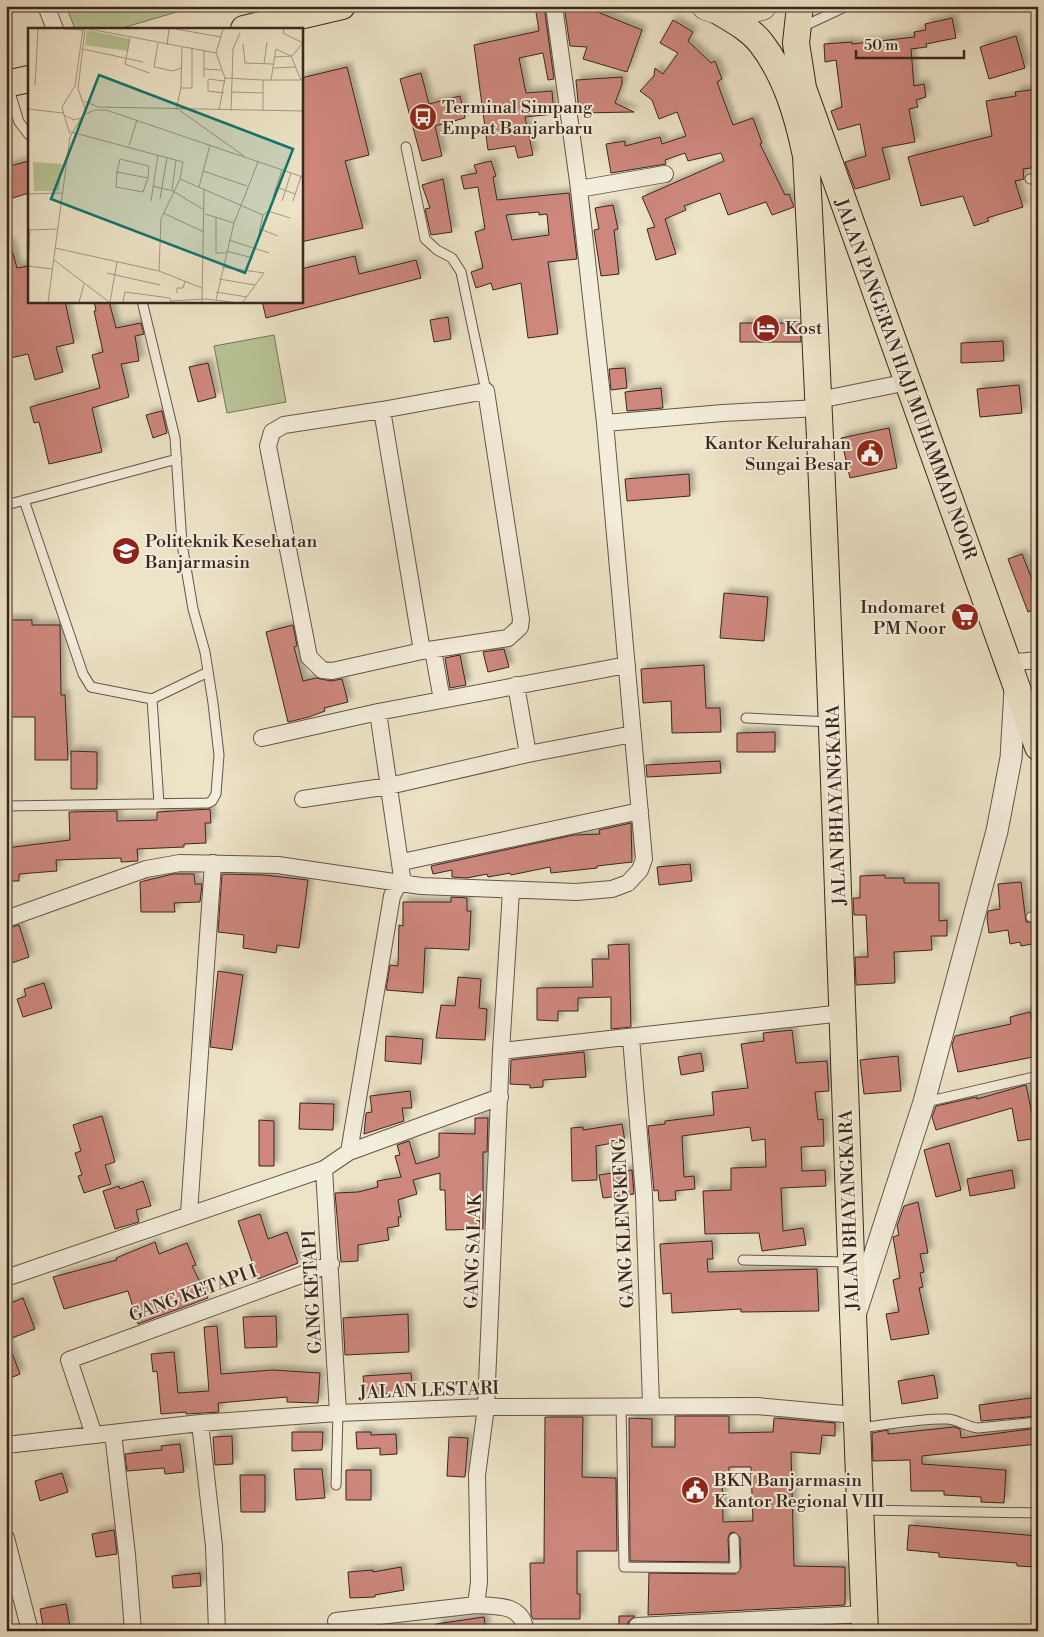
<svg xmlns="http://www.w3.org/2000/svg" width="1044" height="1637" font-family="'Libre Bodoni',serif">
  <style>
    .green { fill: #b8c496; stroke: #79755a }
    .building { fill: #cd877d; stroke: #3a261f; fill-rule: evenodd; filter: url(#shadow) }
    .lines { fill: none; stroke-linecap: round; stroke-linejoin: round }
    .service-casing { stroke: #675549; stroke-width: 11 }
    .minor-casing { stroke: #675549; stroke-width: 18 }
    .tertiary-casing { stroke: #675549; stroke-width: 23 }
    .primary-casing { stroke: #3a261f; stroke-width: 28 }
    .trunk-casing { stroke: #3a261f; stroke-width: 29 }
    .service { stroke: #f3eddb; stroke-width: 9 }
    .minor { stroke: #f3eddb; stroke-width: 16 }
    .tertiary { stroke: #f3eddb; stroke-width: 21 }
    .primary { stroke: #ede3c7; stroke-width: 26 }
    .trunk { stroke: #ede3c7; stroke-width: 28 }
    .labels { text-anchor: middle; stroke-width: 4; stroke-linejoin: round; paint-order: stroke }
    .poi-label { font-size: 18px; fill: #3a261f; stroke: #f3eddb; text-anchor: start }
    .street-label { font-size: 18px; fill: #3a261f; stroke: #f3eddb }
    .inset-road { fill: none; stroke: #a59784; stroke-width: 1 }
    .view { fill: #0f766e; fill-opacity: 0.15; stroke: #0f766e; stroke-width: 2.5 }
    .inset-edge { fill: none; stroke: #3a261f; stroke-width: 2.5 }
  </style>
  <defs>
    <filter id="shadow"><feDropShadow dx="4.5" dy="-4.5" stdDeviation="2.5" flood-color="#0004"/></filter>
  </defs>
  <rect width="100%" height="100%" fill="#ede3c7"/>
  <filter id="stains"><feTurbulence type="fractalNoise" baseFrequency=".004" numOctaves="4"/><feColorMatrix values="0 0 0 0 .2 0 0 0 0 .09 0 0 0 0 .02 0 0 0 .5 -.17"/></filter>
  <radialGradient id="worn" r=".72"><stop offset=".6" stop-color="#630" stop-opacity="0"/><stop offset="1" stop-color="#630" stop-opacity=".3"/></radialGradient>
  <path class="green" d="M66,6H197L119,29H75Z
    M274,335L286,402L227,413L214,346Z"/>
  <path class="building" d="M535,6H544L554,79L548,80L543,53L519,58L526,93L552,91L554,114L525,117L533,155L518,158L515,146L488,150L474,45L539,31Z
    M564,6H597L595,11L642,30L627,72L583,59L587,47L570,46Z
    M952,18L956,38L926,44L927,47L911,49L914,86L924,84L926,97L916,100L918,107L909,109L915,142L882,148L890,179L855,189L845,162L866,156L860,124L838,130L831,111L842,107L836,60L825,62L824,44L852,42V44L915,37L914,32L926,30L925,24Z
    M673,20L693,32L688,41L711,63L715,61L722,79L717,82L733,125L753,118L762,143L760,144L785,195L789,194L794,207L772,215L766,202L728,215L720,193L684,206L686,210L665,219L676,254L656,260L647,229L655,227L642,197L724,161L721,153L688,161L685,153L665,160L666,164L611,173L606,144L625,141V146L660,137L662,144L686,136L677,112L659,119L652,100L640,91L654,76L655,68L663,74L678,53L660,43Z
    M1016,36L1025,68L989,79L980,47Z
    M347,67L369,155L345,161L363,228L301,242V78Z
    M421,73L429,104L460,96L465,118L435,126L442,156L422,161L400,79Z
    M622,77V84L615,103L634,112L579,113L576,80Z
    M1038,89V167L1023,169L1024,179L1015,181L1023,207L987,218L989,221L974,226L963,196L921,206L908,157L992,136L986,101L1016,96L1015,92Z
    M29,161V193L6,200V167Z
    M491,161L496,176L493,177L497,200L569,193L577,259L548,262L558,334L528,338L521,283L493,290L491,283L476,288L471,272L483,268L475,232L485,229L478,187L464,189L461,176L477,173L474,165ZM539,212V215L547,214L549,235L512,240L506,215Z
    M443,179L452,232L431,235L425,209L430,208L422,185Z
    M613,205L618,229L614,230L619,274L601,276L594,230L599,229L595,208Z
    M6,243H10L17,268L29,266V301H65L74,343L56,347L63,372L35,380L28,354L6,359Z
    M355,256L359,274L416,260L421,278L266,318L262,301H301V269Z
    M94,301H109L116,328L141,323L144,334L135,336L139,361L121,364L129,397L92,408L102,452L49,464L39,422L34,423L30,407L100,388L92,355L103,352L94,311H96Z
    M448,317L451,339L434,342L430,320Z
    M740,323H800L801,342H740Z
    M1003,341L1004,361L961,363V343Z
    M208,363L216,397L198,402L189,367Z
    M625,368L627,388L611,390L609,369Z
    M1019,385L1022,413L980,417L977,389Z
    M661,388L663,408L627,411L625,392Z
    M162,411L167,433L153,438L146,415Z
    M889,428L897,468L850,478L841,438Z
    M689,474L690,496L627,501L625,479Z
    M1022,554L1038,594V608L1028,612L1008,559Z
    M724,593L768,597L764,641L720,638Z
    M7,620H32V625H60L61,695H65L68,760H35V717H6Z
    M293,625L297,646L294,647L303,681L316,678L331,681L342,679L348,702L324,708L325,711L309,717L288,722L266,632Z
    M504,649L509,667L488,672L483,652Z
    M460,655L466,685L450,688L445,658Z
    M704,665L706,708H720L721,732L672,733L671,701L643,703L641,669Z
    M775,732V752H737V733Z
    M71,751L97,752V789H71Z
    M720,761L721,773L647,777L646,765Z
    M210,809L211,823H205L206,843L184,844V847L137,849L138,861L121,862V858L56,860L57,871L19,874V881H6V848L70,840L69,812L117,811V821L157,820V812Z
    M631,823L632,862L597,866V868L551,873L550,867L511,875L510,873L488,877L487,874L467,878L452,877V870L433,874L431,866L574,835L600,834L599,830Z
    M690,864L692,881L659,885L657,867Z
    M173,874H194L195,884H202L200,902L174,903L175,912H141L140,882Z
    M222,874L264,875L308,880L299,948L277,945L276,953L243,948L244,935L218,932Z
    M885,875V878H904V883H939V921L947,920V936H931L932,950L894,952L895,983L856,985L855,957H868L866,915H854L853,898H860V876Z
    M1021,882L1026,922H1038V943L1021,946L1020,942L1010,944L1008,930L989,933L987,918L988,911L1000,909L998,884Z
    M451,897L467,898V911H471L469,950L425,948L423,993L386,990L390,965L398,966L399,925L403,926V902H451Z
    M19,925L29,957L6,965V929Z
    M629,944L631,1027L611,1029V997L578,998V1011H558V1021L537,1020V988L593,987L592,959H609L608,945Z
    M218,971L243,975L232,1050L210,1047Z
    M458,977L481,979L479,1008L487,1009L485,1040L436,1038L441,1005L455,1006Z
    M44,983L52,1008L23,1017L17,999L26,996L24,989Z
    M1030,1012L1038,1044V1056L958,1072L952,1045L955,1036L1011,1024L1010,1017Z
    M792,1030L796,1063L827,1061L829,1091L815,1092L818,1120L823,1119L824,1146L801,1147L802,1171L825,1170L826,1186L781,1188L783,1231L803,1228L806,1245L762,1251L759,1233L705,1234L703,1191L731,1190V1168L766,1167L765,1139L752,1141L750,1127L682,1136L684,1177L694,1176L695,1189L675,1191L676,1200L659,1201L658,1190L654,1191L648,1126L665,1124V1121L714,1115L712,1092L748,1088L741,1044L764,1041L763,1033Z
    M386,1036L423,1039L421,1064L385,1061Z
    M584,1052L586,1077L543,1080V1087L530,1088V1085L510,1084L511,1060Z
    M701,1053L704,1071L681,1075L678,1057Z
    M898,1056L901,1091L864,1094L860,1060Z
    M1026,1085L1034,1123L1038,1122V1138L1018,1141L1012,1108L936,1130L932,1117L936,1106L977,1097V1099Z
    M410,1091L412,1108H402L404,1121L364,1134L366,1113L372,1112L370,1096Z
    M300,1103L334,1104L333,1130L299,1129Z
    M102,1116L115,1162L105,1165L111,1184L84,1193L78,1176L82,1175L75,1153L81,1151L73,1125Z
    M475,1118H488L487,1152H483V1229L446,1230L445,1190H440V1173L413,1180L417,1194L398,1200L401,1217H398L399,1226L387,1228L389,1240L358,1245V1261L341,1262L335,1193L358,1192L378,1187L377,1181L401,1177L395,1156L400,1155L397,1145L409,1141L416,1164L439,1157V1133L475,1134Z
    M259,1120L274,1121V1166H259Z
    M622,1124L625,1141L596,1146L597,1180L572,1181L571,1128L583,1127V1130Z
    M949,1143L961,1190L936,1197L924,1150Z
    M632,1170L634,1194L603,1198L599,1175Z
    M1012,1170L1015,1188L970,1196L967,1179Z
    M143,1181L151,1206L136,1210L139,1222L115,1229L103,1191L119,1186L120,1189Z
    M918,1202L928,1253L920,1254L924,1272L920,1273L923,1287L919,1288L929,1334L891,1340L886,1314L899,1312L893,1280L900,1278L893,1237L899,1235L897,1226L904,1206Z
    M260,1214L268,1239L287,1232L298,1263L258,1279L238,1221Z
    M712,1241L713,1259H707L708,1272L817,1269L819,1311L741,1312V1309L672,1313L671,1293L663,1294L660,1244Z
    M155,1242L159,1254L187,1243L196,1265L192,1266L208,1298L138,1324L128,1291L64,1309L53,1277L117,1260L116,1258Z
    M23,1298L35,1329L7,1340L20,1374L6,1380V1305Z
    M408,1314L409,1352L345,1355L343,1318Z
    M276,1316L277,1347L245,1348L243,1317Z
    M217,1326L221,1374L273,1370L320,1373L318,1403L287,1402V1397L218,1403L219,1412L186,1414V1412L161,1414L157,1371L153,1372L151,1354L174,1352L178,1393L209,1391L204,1327Z
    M411,1373L413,1392L365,1395L363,1376Z
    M934,1375L938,1398L902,1404L898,1381Z
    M1038,1397V1416L981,1421L979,1405Z
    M675,1416H729V1433L773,1432L774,1418L835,1423V1436L822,1435L820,1454L791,1452L794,1566L845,1567V1605L648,1615L649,1573L735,1574L741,1568L740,1537L734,1532L730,1533L728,1538L729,1562L630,1561L629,1418L652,1419V1447H675ZM729,1467H751L753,1521L723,1522L722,1474H729Z
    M545,1417H583L582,1477L616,1478L617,1551H577V1594H580V1619H533L531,1615L530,1563H544Z
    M954,1427L960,1429L961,1438L1038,1428V1444L922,1456V1464L1006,1470L1004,1503L981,1502V1497L944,1495V1491H911L910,1460L873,1461L872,1433L888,1430V1434Z
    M292,1432H323L322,1450L292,1451Z
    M356,1432H371V1435L396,1434L397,1454L380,1455V1448L357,1449Z
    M232,1436L233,1464L215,1465L213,1437Z
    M449,1437L468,1438L465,1477L447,1476Z
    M180,1444L184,1472L165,1474L164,1468L127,1471L125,1454L162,1450L161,1446Z
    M294,1469H322L325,1498L296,1500Z
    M346,1470H371V1500H346Z
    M62,1473L68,1492L40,1501L35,1481Z
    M240,1475H265V1512H241Z
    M909,1525L1038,1536V1567L1017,1566V1563L939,1557V1553L907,1550Z
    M114,1530L117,1554L96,1557L92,1534Z
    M401,1567L404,1590L375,1595V1597L350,1598L348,1572L373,1570V1572Z
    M200,1573L201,1586L173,1588L172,1576Z
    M66,1604L70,1627L44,1631L40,1609Z
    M619,1616H635L628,1622V1631H619Z
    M484,1617L486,1631H437L436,1624Z
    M828,1626V1631H737Z"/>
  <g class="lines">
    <g class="service-casing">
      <path id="service" d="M802,27L847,6
        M8,86L19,122L29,135
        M406,147L425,239L437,250L452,258L461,272L486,391
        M1030,179L1038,178
        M24,500L83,674L91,687L152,699L208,672
        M6,505L177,459
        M152,699L159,804
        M746,718L831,722
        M6,806L208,803L212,801L216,794L219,755L213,703L205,652L193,609L182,544L175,438L142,301
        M1031,917L1038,916
        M926,1102L1038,1076
        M743,1260L848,1262
        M621,1405L624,1567L735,1568L734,1538
        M858,1428C886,1425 920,1418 948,1419C959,1420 967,1427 978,1428L1038,1422
        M336,1485L338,1413
        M864,1510L1038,1513"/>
    </g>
    <g class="minor-casing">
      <path id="minor" d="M46,6L55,29
        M579,189L665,174
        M486,391L521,619L520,627L508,638L422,651L382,410Z
        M819,400L908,382
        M382,410L284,425L272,432L268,446L309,657L322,670L332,671L422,651
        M605,423L723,413L819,408
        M433,650L442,700
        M1006,663L1038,660
        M516,685L528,754
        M262,738L378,712L627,665
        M303,799L389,786L528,754L633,734
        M402,862L640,811
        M6,919L146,869L180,863L278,865L421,886L576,892L612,889L628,883L640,870L644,859L605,423L579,189L554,6
        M631,1038L644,1195L651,1405
        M501,1051L843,1013
        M349,1152L392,896L402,877L378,712
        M324,1169L338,1413
        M189,1213L213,863
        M6,1278L324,1169L349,1152L500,1097
        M200,1423L214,1546L217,1631
        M113,1433L127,1555L133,1631
        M94,1435L69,1360L331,1264
        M6,1445L200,1423L338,1413L486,1407L757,1406L855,1415
        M6,1538L30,1631
        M476,1605C496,1606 524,1604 525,1631
        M336,1621L476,1605L479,1582L477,1475L486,1407L501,1051L511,891
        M637,1626L864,1614"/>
    </g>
    <g class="tertiary-casing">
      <path id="tertiary" d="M856,1312L924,1102L997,831L1011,758L1015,689"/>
    </g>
    <g class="primary-casing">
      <path id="primary" d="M800,6L796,43L803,88L1038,747
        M718,11C733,20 750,29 761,43C786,75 798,117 806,156C833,647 845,1139 865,1631
        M244,29L342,6
        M6,84L29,79"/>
    </g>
    <g class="trunk-casing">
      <path id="trunk" d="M706,6C725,14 743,12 762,6"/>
    </g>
    <use href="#service" class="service"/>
    <use href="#minor" class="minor"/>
    <use href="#tertiary" class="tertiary"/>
    <use href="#primary" class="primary"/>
    <use href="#trunk" class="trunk"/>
  </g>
  <defs>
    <g id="bus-disc" transform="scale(1.4375)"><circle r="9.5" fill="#8f2418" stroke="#f3eddb"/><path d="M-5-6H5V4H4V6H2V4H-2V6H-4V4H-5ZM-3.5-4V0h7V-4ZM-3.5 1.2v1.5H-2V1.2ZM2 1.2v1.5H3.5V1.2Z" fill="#fff"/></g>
    <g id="hotel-disc" transform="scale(1.4375)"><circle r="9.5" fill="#8f2418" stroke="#f3eddb"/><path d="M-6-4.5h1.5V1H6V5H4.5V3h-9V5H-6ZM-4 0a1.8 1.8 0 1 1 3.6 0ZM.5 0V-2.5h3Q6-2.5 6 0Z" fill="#fff"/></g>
    <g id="civic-disc" transform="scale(1.4375)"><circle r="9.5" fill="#8f2418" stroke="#f3eddb"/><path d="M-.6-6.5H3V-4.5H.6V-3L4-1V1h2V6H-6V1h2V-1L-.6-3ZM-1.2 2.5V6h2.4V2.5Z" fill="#fff"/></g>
    <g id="university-disc" transform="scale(1.4375)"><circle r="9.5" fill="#8f2418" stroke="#f3eddb"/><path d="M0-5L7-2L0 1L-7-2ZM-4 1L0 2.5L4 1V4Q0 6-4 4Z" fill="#fff"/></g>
    <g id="supermarket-disc" transform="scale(1.4375)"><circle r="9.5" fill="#8f2418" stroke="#f3eddb"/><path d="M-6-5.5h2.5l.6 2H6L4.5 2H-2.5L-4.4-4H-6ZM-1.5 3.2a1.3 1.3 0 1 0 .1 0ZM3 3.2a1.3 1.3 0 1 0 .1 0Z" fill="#fff"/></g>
  </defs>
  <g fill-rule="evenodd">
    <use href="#bus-disc" x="423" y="117"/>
    <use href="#hotel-disc" x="766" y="328"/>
    <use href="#civic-disc" x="870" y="453"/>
    <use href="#university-disc" x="126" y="551"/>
    <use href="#supermarket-disc" x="965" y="617"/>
    <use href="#civic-disc" x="695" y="1490"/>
  </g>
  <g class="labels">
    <g class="poi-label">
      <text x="442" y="113">Terminal Simpang<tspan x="442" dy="21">Empat Banjarbaru</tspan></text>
      <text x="785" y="334">Kost</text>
      <text x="851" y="449" text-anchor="end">Kantor Kelurahan<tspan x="851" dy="21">Sungai Besar</tspan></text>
      <text x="145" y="547">Politeknik Kesehatan<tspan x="145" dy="21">Banjarmasin</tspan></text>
      <text x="946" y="613" text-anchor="end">Indomaret<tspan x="946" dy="21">PM Noor</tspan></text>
      <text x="714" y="1486">BKN Banjarmasin<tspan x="714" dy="21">Kantor Regional VIII</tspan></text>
    </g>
    <g class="street-label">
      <text transform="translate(906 379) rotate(70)" y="6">JALAN PANGERAN HAJI MUHAMMAD NOOR</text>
      <text transform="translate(836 805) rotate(-92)" y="6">JALAN BHAYANGKARA</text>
      <text transform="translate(849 1210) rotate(-92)" y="6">JALAN BHAYANGKARA</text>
      <text transform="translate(623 1223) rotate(-93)" y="6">GANG KLENGKENG</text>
      <text transform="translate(473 1251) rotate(-88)" y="6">GANG SALAK</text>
      <text transform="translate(312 1292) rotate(-93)" y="6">GANG KETAPI</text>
      <text transform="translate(193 1293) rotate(-20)" y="6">GANG KETAPI I</text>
      <text transform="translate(429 1390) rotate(-2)" y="6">JALAN LESTARI</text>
    </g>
  </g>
  <g transform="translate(28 28)">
    <rect width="275" height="275" fill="#ede3c7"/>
    <path d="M59,2L102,11L100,23L57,17ZM5,134L34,136L31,163H6Z" fill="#b8c496"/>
    <path class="inset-road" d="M36,1L55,2M55,1L47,58L34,79L36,87L46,92L53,90L58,83L50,61L57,1M61,1L188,25M148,1L193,9M195,1L188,25L197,50M256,1L255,5L275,15M102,10L97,36L121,45M130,15L126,39L145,43L153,40M215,16L217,35L245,36M139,17L141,1M55,21L115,34M246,29L264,28L275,15M236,36L239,14M245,40L268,39M176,41V23M176,49V41L193,42M197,50L235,52H273L263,28L248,21L243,52M180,51L197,53M180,52V63L196,65M7,57L10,1M153,60H164V21M204,64L235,65M56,73L70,79L275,83M0,81L35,85M148,82L153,60L154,19M151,82L216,128M191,82L197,50M203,83L205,21L212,5M235,83V52M57,86L67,82H78L275,149M36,87L42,106M43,104L155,134L152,151L133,191L131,243M101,118L109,92M92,131L121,138L120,150L89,144ZM175,143L219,158M89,144L88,159L115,164L120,150M152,151L235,187L231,205M125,158L145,163L176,182M171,159L182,117M248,159L267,166M144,162L148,132M0,166L34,165M245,169L254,142M132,171L139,129M123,173L130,127M254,173L263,145M265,173L273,148M135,185L176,204M177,186L206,195M235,187L240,183L262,190M188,189V225H198M232,201L250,208M0,202L29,201M201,212L241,225M27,220L131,243L174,260M198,223L225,230M25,231L81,274M0,237L2,202M0,238L24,241M194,239L236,245L215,274M79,245L132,257M191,251L227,257M188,264L219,269M149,265V260H155L157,253M188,272L206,195L230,134M143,273L177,271L203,274M20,274L42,109L53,90M51,274L56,256M82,274L89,234M95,274L97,264L142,270L143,274M174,274L176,161"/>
    <path class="view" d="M71,47L265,121L217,245L23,171Z"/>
    <rect width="275" height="275" class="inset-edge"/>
  </g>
  <rect width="1044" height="1637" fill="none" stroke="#ede3c7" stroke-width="25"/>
  <rect x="8" y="8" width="1029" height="1622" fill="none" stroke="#3a261f" stroke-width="2.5"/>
  <rect x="12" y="12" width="1019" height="1612" fill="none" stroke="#3a261f"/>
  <path d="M856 50v8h108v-8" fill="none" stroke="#3a261f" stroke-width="2.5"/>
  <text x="864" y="50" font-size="15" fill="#3a261f" stroke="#f3eddb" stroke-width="4" paint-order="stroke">50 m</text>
  <rect width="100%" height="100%" filter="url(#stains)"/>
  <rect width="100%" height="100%" fill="url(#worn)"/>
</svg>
